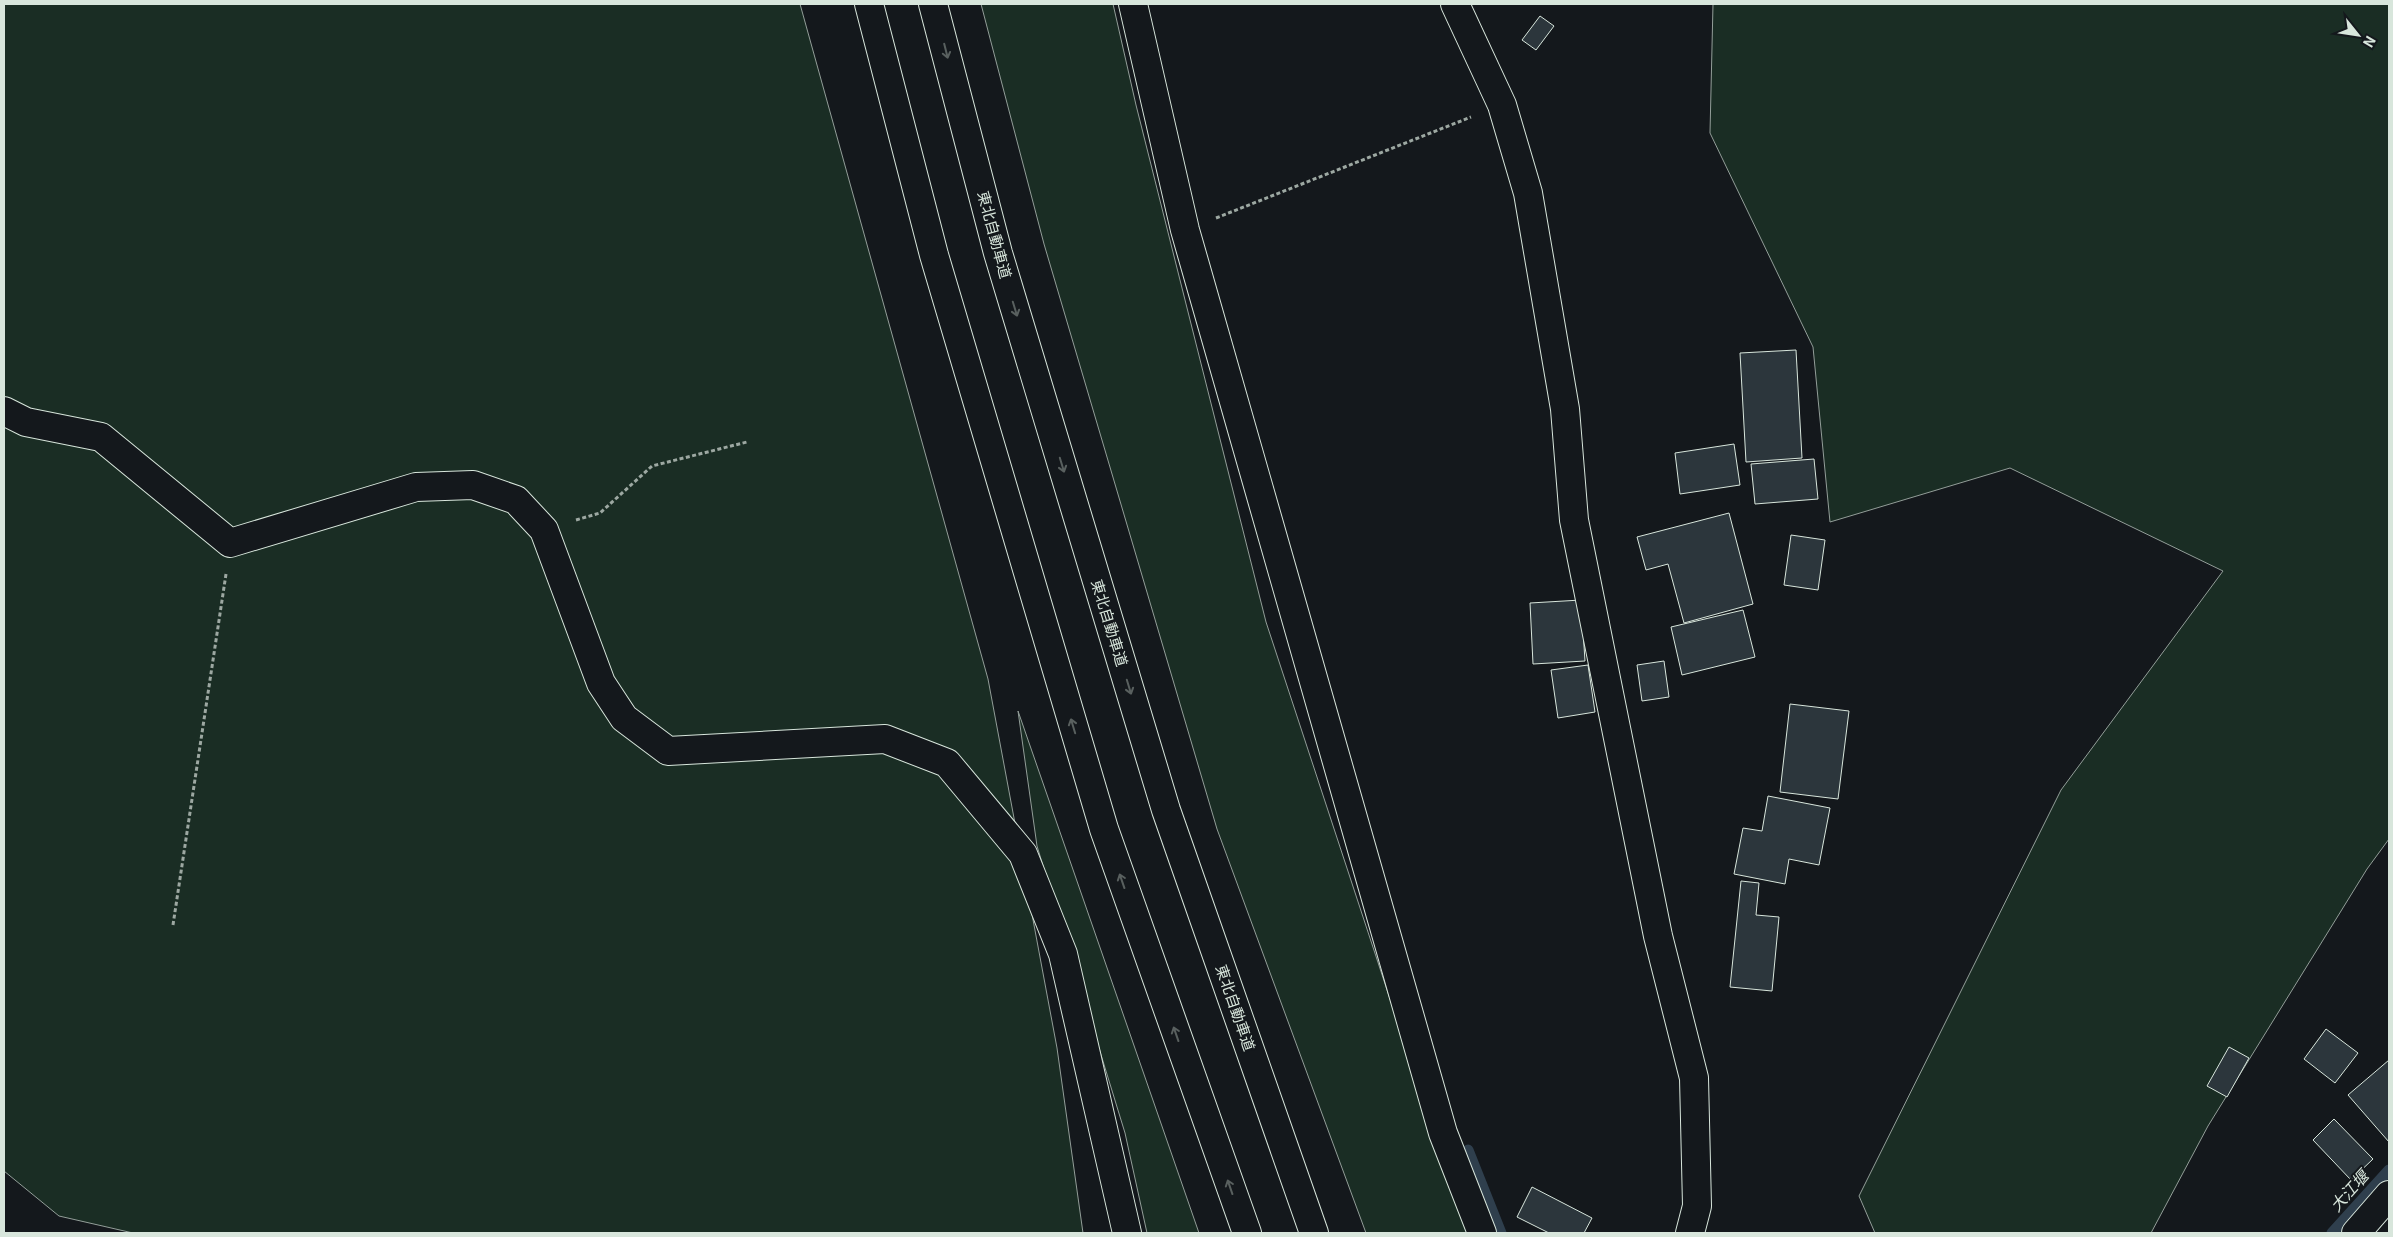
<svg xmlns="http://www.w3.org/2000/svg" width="2393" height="1237" font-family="Georgia,'Noto Sans JP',serif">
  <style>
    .green { fill: #1a2d24; stroke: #939e99 }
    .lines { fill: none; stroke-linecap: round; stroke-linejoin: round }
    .stream { stroke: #2f3f4d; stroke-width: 11 }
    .building { fill: #2c363c; stroke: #d8e6dc }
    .street-casing { stroke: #d8e6dc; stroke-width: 30 }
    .highway-casing { stroke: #d8e6dc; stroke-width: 30 }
    .path { stroke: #9da8a2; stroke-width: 3; stroke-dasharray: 4 2.5; stroke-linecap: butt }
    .street { stroke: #14181c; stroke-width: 28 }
    .highway { stroke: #14181c; stroke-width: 28 }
    .oneway { stroke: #59605f }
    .labels { text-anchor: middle; stroke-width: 4; stroke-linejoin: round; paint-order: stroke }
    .street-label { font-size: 15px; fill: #d8e6dc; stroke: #14181c }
    .water-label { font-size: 16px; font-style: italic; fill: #d8e6dc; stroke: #14181c }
  </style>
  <rect width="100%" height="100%" fill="#14181c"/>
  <path class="green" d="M4,4H800L988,679L1057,1048L1083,1233H133L59,1216L4,1171Z
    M981,4H1113L1136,105L1266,622L1467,1233H1366L1217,829L1044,244Z
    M1713,4H2389V839L2367,869L2208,1126L2151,1233H1875L1859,1196L2061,790L2223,571L2010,468L1830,522L1813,347L1710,133Z
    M1018,711L1199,1233H1147L1125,1133L1037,846Z"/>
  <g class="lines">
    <path class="stream" d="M1468,1150L1501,1233
      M2332,1233L2389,1170"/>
  </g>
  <path class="building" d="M1540,16L1554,26L1536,50L1522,40Z
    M1796,350L1802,458L1746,462L1740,353Z
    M1734,444L1740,485L1680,494L1675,453Z
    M1814,459L1818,499L1755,504L1751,464Z
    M1729,513L1753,604L1684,623L1668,564L1646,570L1637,537Z
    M1791,535L1825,540L1818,590L1784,585Z
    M1581,600L1585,661L1533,664L1530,603Z
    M1743,610L1755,657L1682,675L1671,627Z
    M1664,661L1669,697L1642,701L1637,665Z
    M1588,665L1595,712L1558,718L1551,670Z
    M1790,704L1849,711L1838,799L1780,792Z
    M1768,796L1830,808L1819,865L1789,859L1785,884L1734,874L1743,828L1762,831Z
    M1741,881L1759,883L1756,915L1779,917L1772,991L1730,987Z
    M2326,1029L2358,1053L2335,1083L2304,1059Z
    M2229,1047L2249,1058L2227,1097L2207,1086Z
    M2389,1060V1142L2348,1095Z
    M2334,1119L2373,1159L2351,1180L2313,1140Z
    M1532,1187L1592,1218L1584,1233H1549L1517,1217Z"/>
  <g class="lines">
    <g class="street-casing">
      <path id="street" d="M1133,4L1185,230L1443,1133L1482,1233
        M1455,4L1502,105L1528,193L1565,409L1574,520L1658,936L1694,1078L1697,1206L1690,1233
        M4,411L26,422L101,437L230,543L416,487L473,485L516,500L544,530L601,683L624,718L668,751L885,739L947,763L1023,854L1063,954L1127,1233
        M2356,1233L2389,1195"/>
    </g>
    <g class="highway-casing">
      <path id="highway" d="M869,4L934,255L1104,829L1247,1233
        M933,4L998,253L1166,810L1314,1233"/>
    </g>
    <path class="path" d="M1216,218L1471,117
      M576,520L600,513L652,466L747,442
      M173,925L226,574"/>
    <use href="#street" class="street"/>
    <use href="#highway" class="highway"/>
  </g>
  <defs><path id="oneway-shaft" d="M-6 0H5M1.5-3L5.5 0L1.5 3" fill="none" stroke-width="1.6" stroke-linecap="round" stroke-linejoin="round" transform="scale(1.25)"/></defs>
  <g class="oneway">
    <use href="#oneway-shaft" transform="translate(946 51) rotate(76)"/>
    <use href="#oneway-shaft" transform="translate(1015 309) rotate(73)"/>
    <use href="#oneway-shaft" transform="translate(1062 465) rotate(73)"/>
    <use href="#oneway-shaft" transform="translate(1129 687) rotate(73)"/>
    <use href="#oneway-shaft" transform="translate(1073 726) rotate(-107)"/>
    <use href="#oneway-shaft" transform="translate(1122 881) rotate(-109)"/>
    <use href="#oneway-shaft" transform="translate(1176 1034) rotate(-109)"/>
    <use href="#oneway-shaft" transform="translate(1230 1187) rotate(-109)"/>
  </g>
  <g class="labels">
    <g class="street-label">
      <text transform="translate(994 235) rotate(75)" y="5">東北自動車道</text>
      <text transform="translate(1109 623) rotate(73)" y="5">東北自動車道</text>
      <text transform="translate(1235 1008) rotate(71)" y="5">東北自動車道</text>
    </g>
    <g class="water-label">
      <text transform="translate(2349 1191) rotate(-48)" y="6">大江堰</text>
    </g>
  </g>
  <rect width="2393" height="1237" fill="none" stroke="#d8e6dc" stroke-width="10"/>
  <g transform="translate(2358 35) rotate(120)" stroke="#14181c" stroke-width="4" paint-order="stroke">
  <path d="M0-4L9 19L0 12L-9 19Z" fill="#d8e6dc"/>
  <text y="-8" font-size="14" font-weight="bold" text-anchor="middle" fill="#d8e6dc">N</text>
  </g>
</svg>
